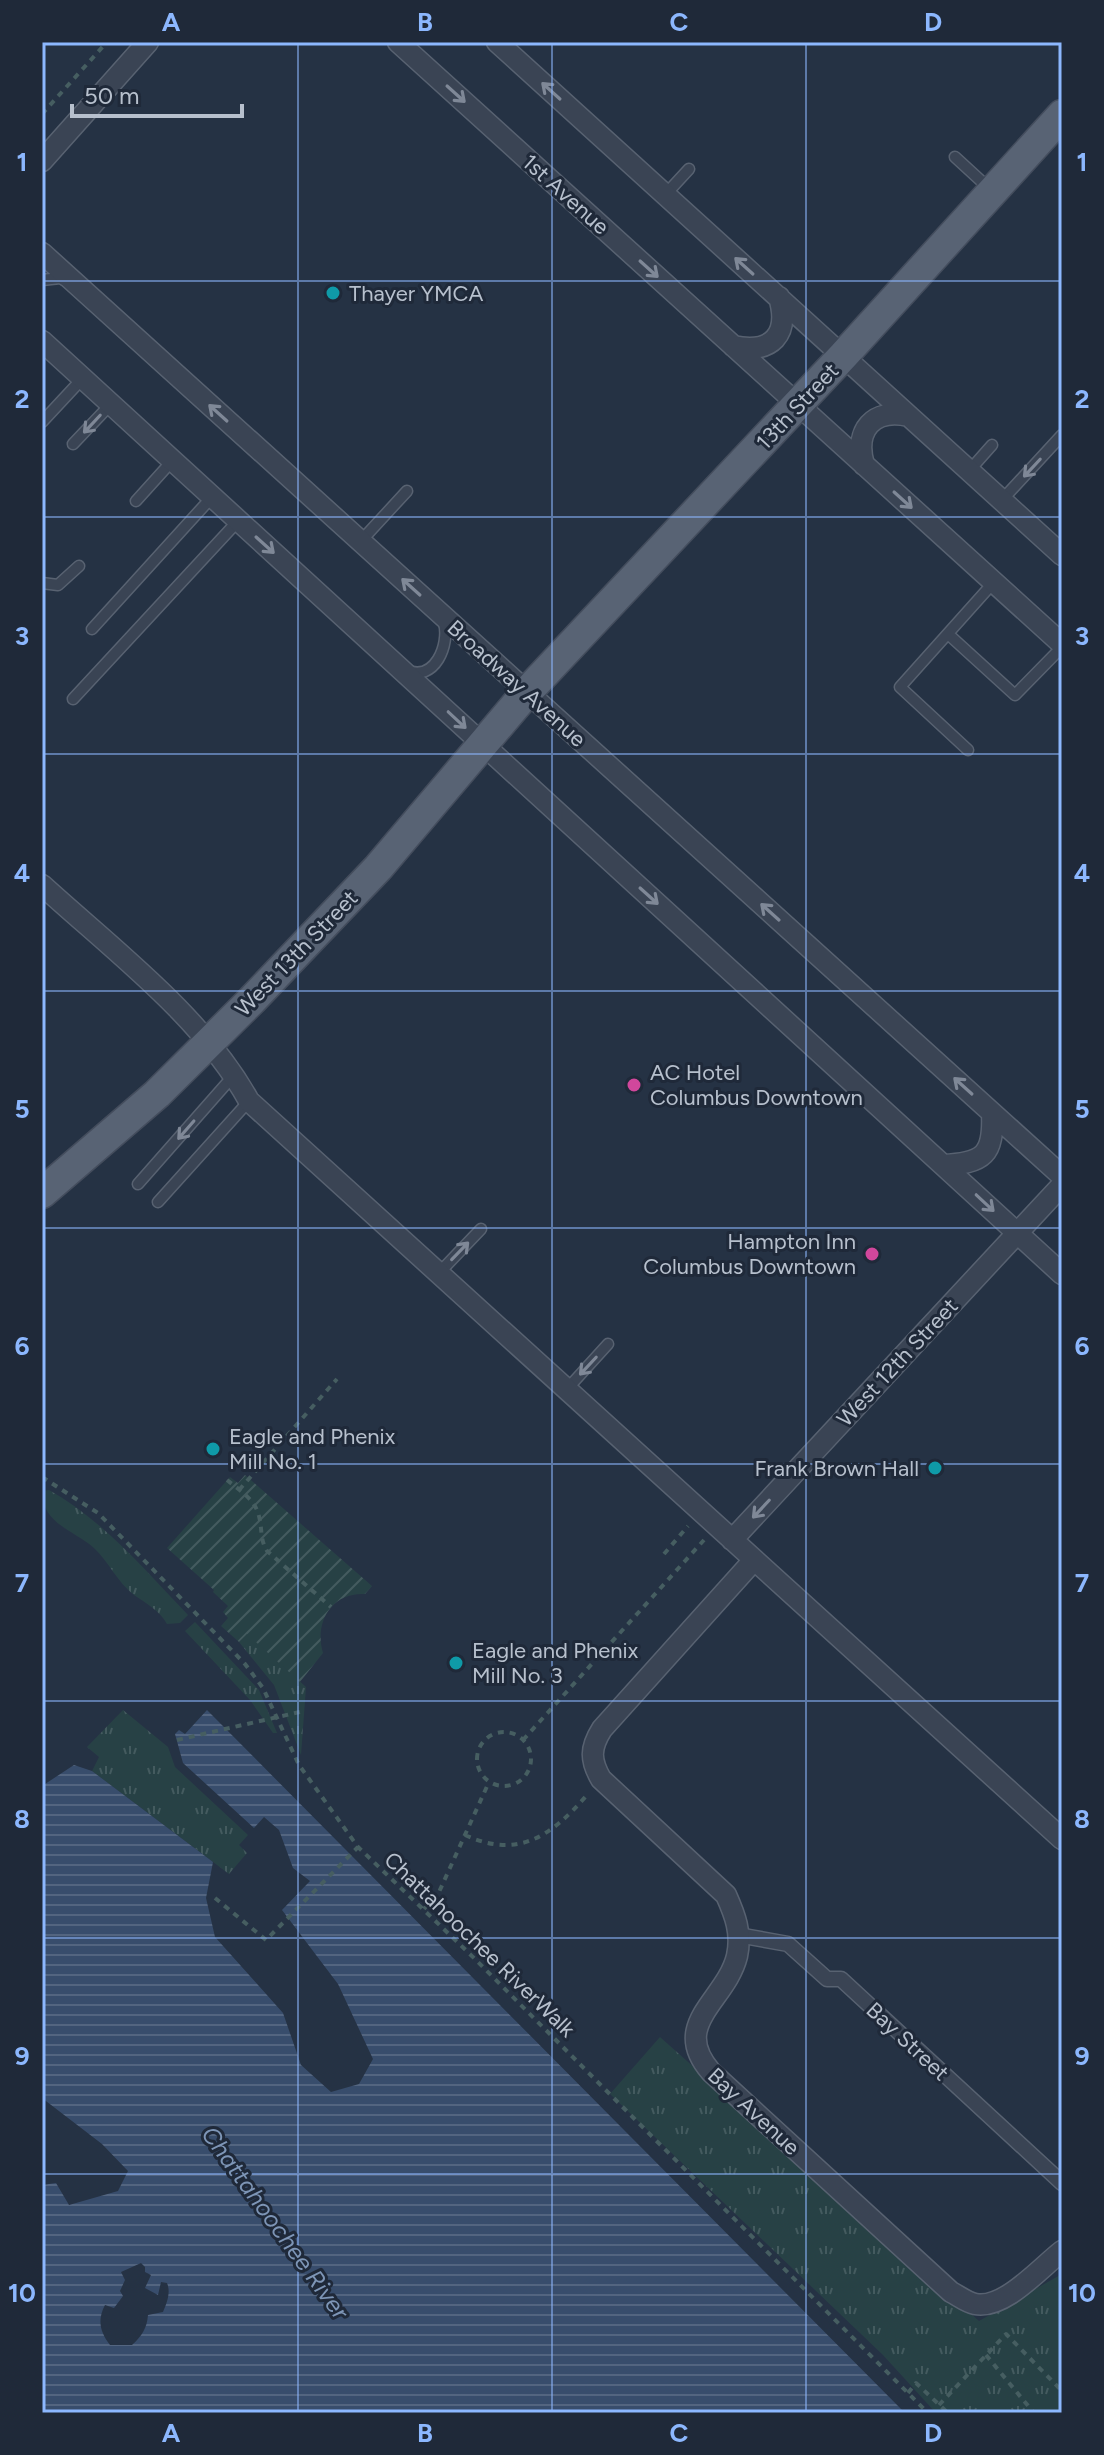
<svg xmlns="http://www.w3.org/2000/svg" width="1104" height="2455" font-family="Figtree,sans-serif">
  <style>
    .grass { fill: url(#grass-tufts) }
    .garden { fill: url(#garden-furrows) }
    .water { fill: url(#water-rules); fill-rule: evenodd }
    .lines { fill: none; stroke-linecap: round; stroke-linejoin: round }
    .service-casing { stroke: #586271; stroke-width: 13 }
    .pedestrian-casing { stroke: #586271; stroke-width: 17 }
    .minor-casing { stroke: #586271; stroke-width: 23 }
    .primary-casing { stroke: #444d5d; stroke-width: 33 }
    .path { stroke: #465e61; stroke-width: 4; stroke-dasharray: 6 6; stroke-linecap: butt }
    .service { stroke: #3a4454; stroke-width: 10 }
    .pedestrian { stroke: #3a4454; stroke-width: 14 }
    .minor { stroke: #3a4454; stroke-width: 20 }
    .primary { stroke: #586374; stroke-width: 30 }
    .path-bridge { stroke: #465e61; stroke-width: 4; stroke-dasharray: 6 6; stroke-linecap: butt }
    .oneway { stroke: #7f8897 }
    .grid { fill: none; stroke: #8cb7fe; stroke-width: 2; stroke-opacity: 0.55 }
    .culture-dot { fill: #0f9aa8; stroke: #1f2939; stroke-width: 3 }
    .hotel-dot { fill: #d1479c; stroke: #1f2939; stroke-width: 3 }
    .labels { text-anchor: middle; stroke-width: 6; stroke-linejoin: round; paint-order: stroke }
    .street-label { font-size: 22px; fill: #b7c0cd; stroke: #1f2939 }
    .poi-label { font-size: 22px; fill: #b7c0cd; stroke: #1f2939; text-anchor: start }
    .water-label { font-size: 24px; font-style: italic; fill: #7d95b6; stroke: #1f2939 }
    .neatline { fill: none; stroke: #8cb7fe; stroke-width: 3 }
    .grid-label { font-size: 26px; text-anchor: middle; font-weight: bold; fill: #8cb7fe }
  </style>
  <defs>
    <pattern id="grass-tufts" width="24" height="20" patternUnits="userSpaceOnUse" patternTransform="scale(2)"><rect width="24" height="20" fill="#274145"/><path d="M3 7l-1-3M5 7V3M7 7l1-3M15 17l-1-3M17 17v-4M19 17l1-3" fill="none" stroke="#445b5f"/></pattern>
    <pattern id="garden-furrows" width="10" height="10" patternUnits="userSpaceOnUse" patternTransform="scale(2)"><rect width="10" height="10" fill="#274145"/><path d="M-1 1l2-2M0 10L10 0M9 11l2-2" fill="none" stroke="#445b5f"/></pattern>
    <pattern id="water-rules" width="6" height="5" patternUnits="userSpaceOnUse" patternTransform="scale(2)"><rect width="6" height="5" fill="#384d6c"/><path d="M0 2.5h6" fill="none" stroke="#536580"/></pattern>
  </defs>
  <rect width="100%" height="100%" fill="#253244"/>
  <path class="grass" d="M49,1490C104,1521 145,1570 188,1615L180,1623L167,1624C159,1610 147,1604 134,1595C117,1582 109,1562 94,1548C74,1530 42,1524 42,1491Z
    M195,1622L259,1690L277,1733H273L250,1700L185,1631Z
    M247,1633L306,1687L301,1755L274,1685L239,1642Z
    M123,1710L168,1747L175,1767L248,1835L239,1845L247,1853L229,1874L92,1771L99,1757L87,1747Z
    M660,2037L979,2321L1062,2274V2413H936L883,2355L610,2094Z"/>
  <path class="garden" d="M245,1475L372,1586L365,1594C331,1592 314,1623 323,1653L300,1682L247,1634L239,1642L221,1626L228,1618L223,1612L228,1606L213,1592L214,1590L167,1548L230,1477L238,1483Z"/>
  <path class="water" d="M207,1710L905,2413H42V2185L56,2183L69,2205L118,2191L128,2171L102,2144L42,2098V1786L74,1765L92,1771L213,1862L206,1898L215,1937L283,2013L301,2065L331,2092L359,2084L373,2059L338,1984L282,1910L310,1881L293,1868L279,1830L264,1817L254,1828L183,1763L175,1734L179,1730L185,1734ZM141,2263L145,2267V2272L151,2275L145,2288L158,2295L161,2282L167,2283C171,2292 167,2303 163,2312L148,2315C147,2328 142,2336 132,2345H110C100,2332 97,2320 105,2305L114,2308L123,2296L120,2291L125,2280L121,2272Z"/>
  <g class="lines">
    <g class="service-casing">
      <path id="service" d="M955,157L992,191
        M665,195L689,169
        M42,280L60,278L66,281
        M42,422L83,378
        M73,444L111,404
        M969,471L992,445
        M1002,500L1062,435
        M136,501L173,460
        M360,542L407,491
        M42,583L58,585L79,566
        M92,629L212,497
        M948,634L1015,695L1062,647
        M406,670C435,683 450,644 444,623
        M73,699L238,521
        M968,750L900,687L994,582
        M138,1184L234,1075
        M158,1202L249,1101
        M439,1273L481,1229
        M568,1388L608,1344"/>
    </g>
    <g class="pedestrian-casing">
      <path id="pedestrian" d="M738,1935L788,1944L827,1979H841L1062,2183"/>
    </g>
    <g class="minor-casing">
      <path id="minor" d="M398,42L1062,644
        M497,42L1062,555
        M42,161L148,42
        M42,253L1062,1176
        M42,341L1062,1274
        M733,346C772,354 790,335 779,297
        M864,465C854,430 873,408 909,416
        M42,885C112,949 203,1017 249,1101L1062,1839
        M943,1165C984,1163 994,1155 992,1113
        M732,1540L1062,1185
        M754,1560L602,1729C590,1748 590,1760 601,1779L726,1895C735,1915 742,1933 737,1956C726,2001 669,2024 711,2072L951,2292C959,2296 966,2302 975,2304C1004,2310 1040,2268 1062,2251"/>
    </g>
    <g class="primary-casing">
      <path id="primary" d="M42,1193L157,1094L252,1000L378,868L527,692L843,356L1062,115"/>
    </g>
    <path class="path" d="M42,114L107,42
      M244,1460L256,1470
      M42,1477L98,1513L245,1664L263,1688L299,1765L358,1847L475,1959L928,2413
      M227,1480C238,1489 254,1499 258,1513C263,1527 259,1538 267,1551L331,1607
      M239,1490L337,1379
      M664,1554L688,1526
      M477 1759a27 27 0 1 1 54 0a27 27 0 1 1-54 0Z
      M523,1740L704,1540
      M465,1835C519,1860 552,1835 587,1795
      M215,1898L266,1940L358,1847
      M424,1909L439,1892L489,1782
      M986,2355L1034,2413
      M908,2393L916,2383L948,2413
      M939,2405L1006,2334L1062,2391"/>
    <use href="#service" class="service"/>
    <use href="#pedestrian" class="pedestrian"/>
    <use href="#minor" class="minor"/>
    <use href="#primary" class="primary"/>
    <path class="path-bridge" d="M177,1740L304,1711"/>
  </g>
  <defs><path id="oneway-shaft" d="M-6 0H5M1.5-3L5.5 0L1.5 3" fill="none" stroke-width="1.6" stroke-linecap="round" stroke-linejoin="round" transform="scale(2)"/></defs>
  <g class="oneway">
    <use href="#oneway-shaft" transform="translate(551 91) rotate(-138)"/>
    <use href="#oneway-shaft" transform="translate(456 94) rotate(42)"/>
    <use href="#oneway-shaft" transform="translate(744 266) rotate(-138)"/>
    <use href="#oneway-shaft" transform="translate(649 269) rotate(42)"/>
    <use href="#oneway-shaft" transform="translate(218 413) rotate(-138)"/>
    <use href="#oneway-shaft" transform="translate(92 424) rotate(133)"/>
    <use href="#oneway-shaft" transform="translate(1032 468) rotate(133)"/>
    <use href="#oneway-shaft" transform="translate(903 500) rotate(42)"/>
    <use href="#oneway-shaft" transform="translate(265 545) rotate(42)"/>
    <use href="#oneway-shaft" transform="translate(411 587) rotate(-138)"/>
    <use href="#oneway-shaft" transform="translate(457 720) rotate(43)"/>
    <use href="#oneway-shaft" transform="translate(649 896) rotate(42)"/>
    <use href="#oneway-shaft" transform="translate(770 912) rotate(-138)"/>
    <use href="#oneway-shaft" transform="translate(963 1086) rotate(-138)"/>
    <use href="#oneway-shaft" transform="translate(186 1130) rotate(131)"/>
    <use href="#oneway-shaft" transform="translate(985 1203) rotate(43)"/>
    <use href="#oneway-shaft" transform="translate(460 1251) rotate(-46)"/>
    <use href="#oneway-shaft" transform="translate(588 1366) rotate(133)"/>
    <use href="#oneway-shaft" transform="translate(761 1509) rotate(133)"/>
  </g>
  <path class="grid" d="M298,42V2413M552,42V2413M806,42V2413M42,281H1062M42,517H1062M42,754H1062M42,991H1062M42,1228H1062M42,1464H1062M42,1701H1062M42,1938H1062M42,2174H1062"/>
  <g class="culture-dot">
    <circle cx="333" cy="293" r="8"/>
    <circle cx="213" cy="1449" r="8"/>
    <circle cx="935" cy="1468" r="8"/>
    <circle cx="456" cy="1663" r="8"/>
  </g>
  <g class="hotel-dot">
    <circle cx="634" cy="1085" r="8"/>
    <circle cx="872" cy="1254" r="8"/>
  </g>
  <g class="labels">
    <g class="street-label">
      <text transform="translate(566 194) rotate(42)" y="8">1st Avenue</text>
      <text transform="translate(797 406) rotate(-47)" y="8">13th Street</text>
      <text transform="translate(517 683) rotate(42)" y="8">Broadway Avenue</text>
      <text transform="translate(296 953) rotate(-46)" y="8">West 13th Street</text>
      <text transform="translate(897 1362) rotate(-47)" y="8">West 12th Street</text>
      <text transform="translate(480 1944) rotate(44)" y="8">Chattahoochee RiverWalk</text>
      <text transform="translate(908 2041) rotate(43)" y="8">Bay Street</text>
      <text transform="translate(754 2111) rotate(43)" y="8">Bay Avenue</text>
    </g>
    <g class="poi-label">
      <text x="349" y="301">Thayer YMCA</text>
      <text x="650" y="1080">AC Hotel<tspan x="650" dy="25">Columbus Downtown</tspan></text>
      <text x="856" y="1249" text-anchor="end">Hampton Inn<tspan x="856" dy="25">Columbus Downtown</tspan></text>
      <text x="229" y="1444">Eagle and Phenix<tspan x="229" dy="25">Mill No. 1</tspan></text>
      <text x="919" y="1476" text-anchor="end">Frank Brown Hall</text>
      <text x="472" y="1658">Eagle and Phenix<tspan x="472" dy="25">Mill No. 3</tspan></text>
    </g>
    <g class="water-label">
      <text transform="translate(275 2223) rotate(54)" y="8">Chattahoochee River</text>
    </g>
  </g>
  <rect width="1104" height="2455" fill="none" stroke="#1f2939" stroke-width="88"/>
  <path d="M72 104v12h170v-12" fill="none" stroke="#b7c0cd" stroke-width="4"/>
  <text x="84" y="104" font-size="24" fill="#b7c0cd" stroke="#1f2939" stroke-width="6" paint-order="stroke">50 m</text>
  <rect x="44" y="44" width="1016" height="2367" class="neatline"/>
  <g class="grid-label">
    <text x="171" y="31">A</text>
    <text x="425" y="31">B</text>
    <text x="679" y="31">C</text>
    <text x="933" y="31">D</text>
    <text x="22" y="171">1</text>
    <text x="1082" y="171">1</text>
    <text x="22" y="408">2</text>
    <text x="1082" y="408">2</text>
    <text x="22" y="645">3</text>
    <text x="1082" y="645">3</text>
    <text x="22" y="882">4</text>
    <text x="1082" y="882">4</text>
    <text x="22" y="1118">5</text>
    <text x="1082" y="1118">5</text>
    <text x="22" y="1355">6</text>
    <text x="1082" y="1355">6</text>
    <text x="22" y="1592">7</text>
    <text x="1082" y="1592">7</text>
    <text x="22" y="1828">8</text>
    <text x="1082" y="1828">8</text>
    <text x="22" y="2065">9</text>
    <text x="1082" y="2065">9</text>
    <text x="22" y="2302">10</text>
    <text x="1082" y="2302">10</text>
    <text x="171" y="2442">A</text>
    <text x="425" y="2442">B</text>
    <text x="679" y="2442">C</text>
    <text x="933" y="2442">D</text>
  </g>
</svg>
